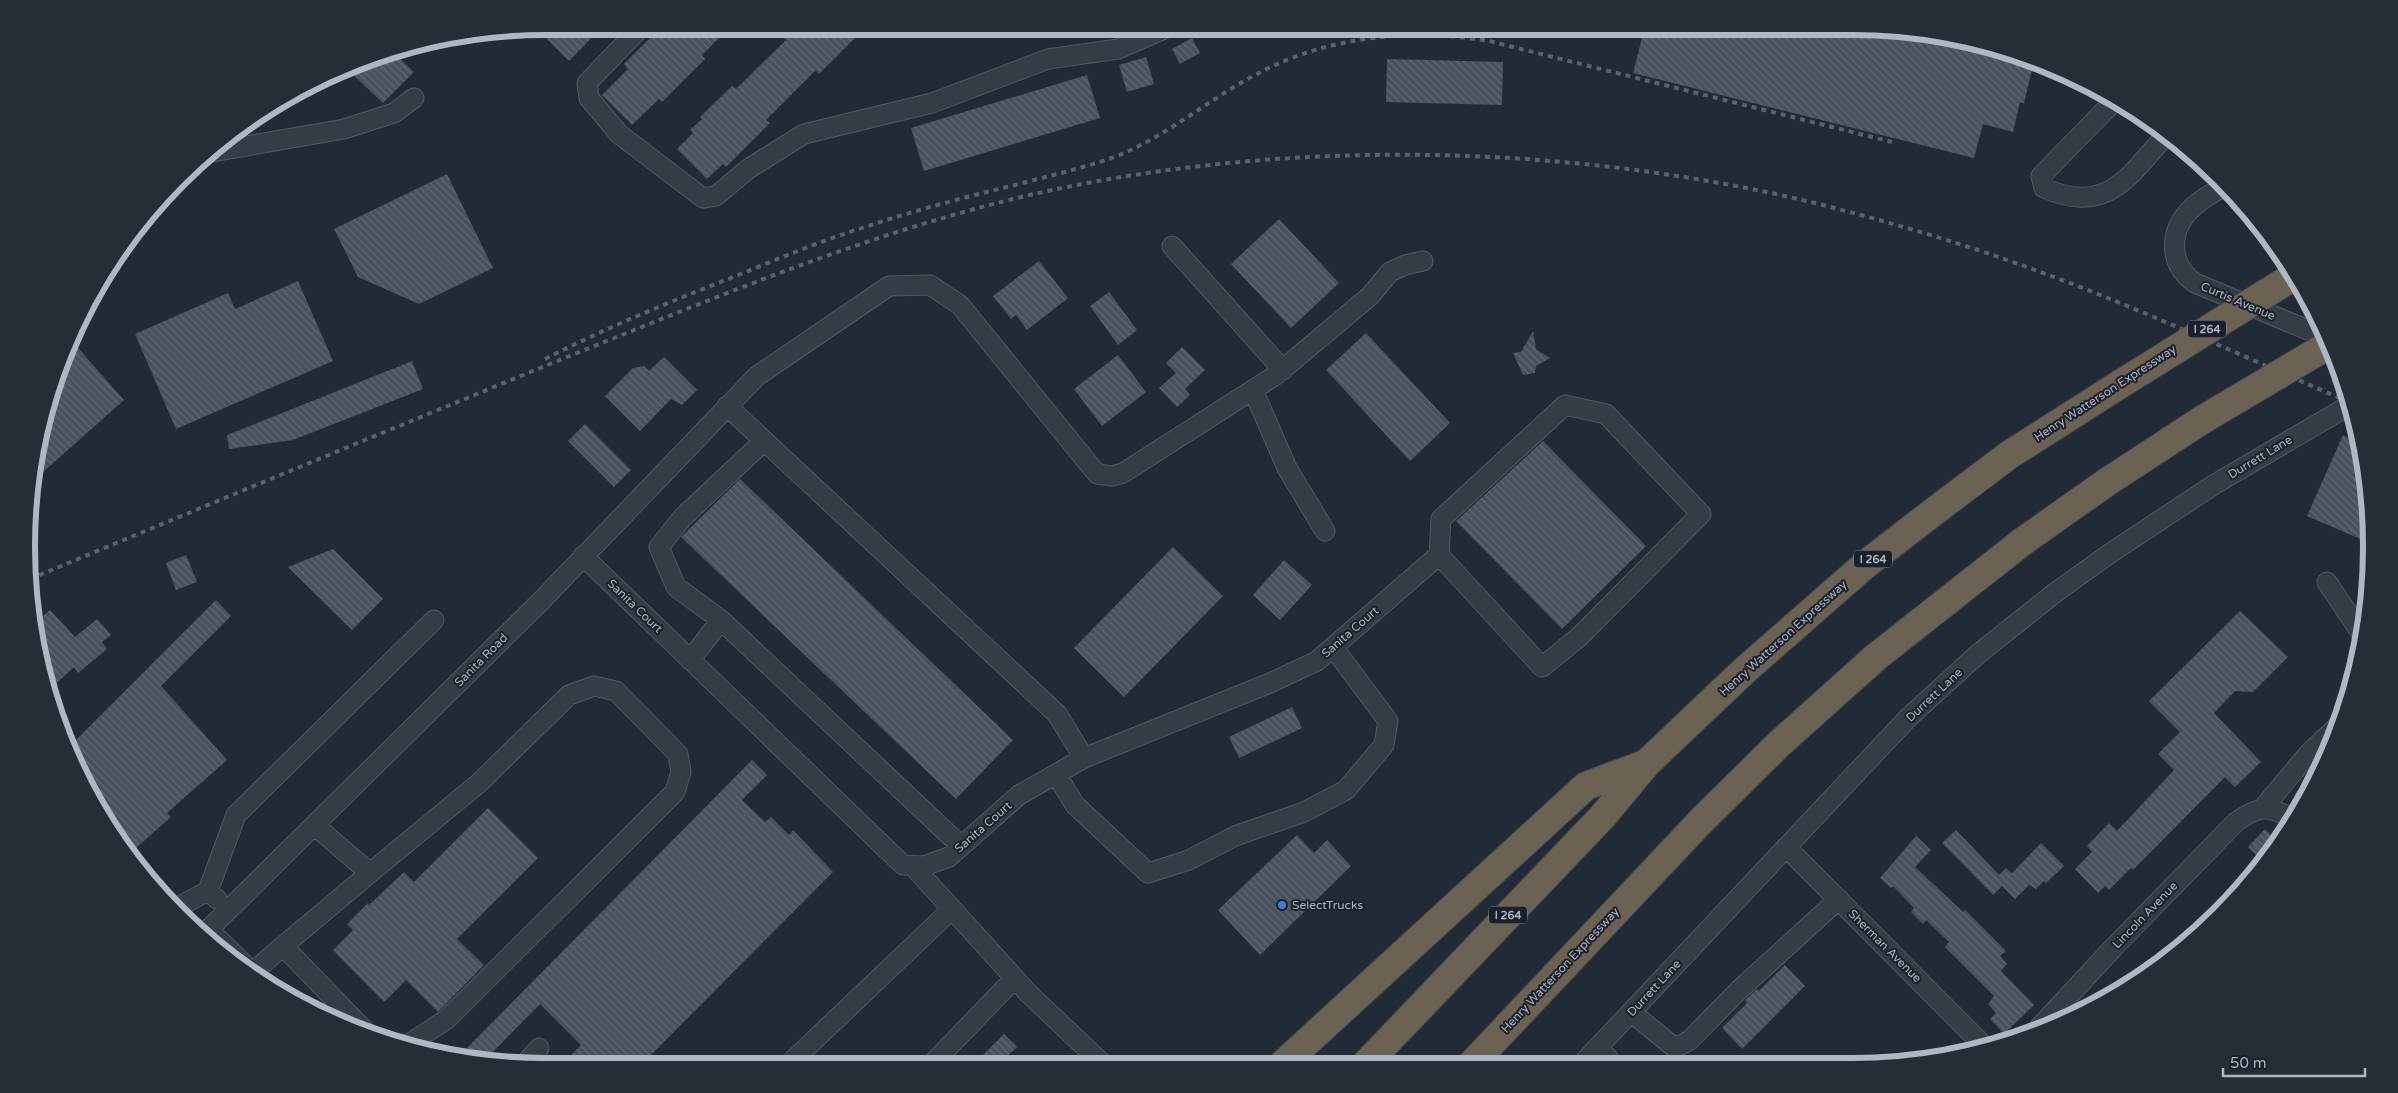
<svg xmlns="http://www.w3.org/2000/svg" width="2398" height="1093" font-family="'Varela Round',sans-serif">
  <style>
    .building { fill: url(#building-back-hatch) }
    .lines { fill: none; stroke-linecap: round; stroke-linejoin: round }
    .minor-casing { stroke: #535963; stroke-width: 21 }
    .highway-casing { stroke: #404650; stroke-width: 30 }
    .minor { stroke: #363c45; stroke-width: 19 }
    .highway { stroke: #6a6253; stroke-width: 28 }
    .rail { stroke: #5a626e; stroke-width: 4; stroke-dasharray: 5 5; stroke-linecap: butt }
    .highway-bridge-casing { stroke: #404650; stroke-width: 30; stroke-linecap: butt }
    .highway-bridge { stroke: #6a6253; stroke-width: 28 }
    .shop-dot { fill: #3f7fe0; stroke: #1b212a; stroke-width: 2 }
    .labels { text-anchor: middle; stroke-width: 4; stroke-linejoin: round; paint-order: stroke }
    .shield { fill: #1b212a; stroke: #838994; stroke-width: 1 }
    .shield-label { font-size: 11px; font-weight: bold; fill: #b0b6c2 }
    .street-label { font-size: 12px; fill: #b0b6c2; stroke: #1b212a }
    .poi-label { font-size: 12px; fill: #b0b6c2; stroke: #1b212a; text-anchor: start }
    .rim { fill: none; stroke: #b0b6c2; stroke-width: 6 }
  </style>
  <defs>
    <pattern id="building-back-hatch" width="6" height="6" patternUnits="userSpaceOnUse" patternTransform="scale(1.25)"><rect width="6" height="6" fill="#49515e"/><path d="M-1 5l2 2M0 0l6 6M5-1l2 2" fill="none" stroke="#616873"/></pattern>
  </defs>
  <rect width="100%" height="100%" fill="#222a35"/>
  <path class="building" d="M563,26H603L569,61L535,27Z
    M662,26H731L702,55L705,59L662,102L659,99L632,125L602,95L628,69L624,64Z
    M794,26H867L819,74L816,70L766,120L770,123L726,167L723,164L707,179L677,149L693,133L690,130L702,119L700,117L732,86L736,89L786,40L783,37Z
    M1645,26H1852L1953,36L2034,61L2024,103L2020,102L2013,132L1983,124L1974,158L1633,73Z
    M1192,38L1200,53L1180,64L1172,49Z
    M392,51L414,72L383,103L347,69Z
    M1146,57L1154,84L1127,92L1119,65Z
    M1387,59L1503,62L1502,105L1386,102Z
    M1087,75L1100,118L924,171L911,128Z
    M447,174L493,268L419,304L358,277L334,229Z
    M1279,219L1339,283L1291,328L1231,264Z
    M1039,261L1068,298L1027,330L1016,315L1011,319L993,296Z
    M298,281L333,361L176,429L135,334L228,293L235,309Z
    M1109,292L1137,330L1118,345L1090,306Z
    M1533,331L1536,349L1550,358L1536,366L1535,373L1523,375L1513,353L1521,352Z
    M1366,333L1450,423L1410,461L1326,370Z
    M70,339L124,400L33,481L36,445Z
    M1182,347L1205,370L1185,389L1190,395L1177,407L1159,388L1176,373L1166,363Z
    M1118,355L1146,392L1102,426L1074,389Z
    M664,357L697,390L682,405L671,399L640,431L605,396L633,368L644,366L649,371Z
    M412,361L423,389L293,440L229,449L227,435Z
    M585,424L631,470L614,487L568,441Z
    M2343,435L2362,445L2372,544L2307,516Z
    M1543,441L1646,546L1562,629L1456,521Z
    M740,479L1013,740L956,799L681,537Z
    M1173,547L1223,596L1124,697L1074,648Z
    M333,549L383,599L352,630L288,567Z
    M186,555L197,582L176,590L166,563Z
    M1284,560L1312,585L1280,620L1253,595Z
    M216,600L231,616L161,686L227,760L167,813L171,817L128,855L96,806L69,747Z
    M50,610L75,637L97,619L111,635L102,642L107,649L78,673L74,667L48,691L36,648L34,624Z
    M2240,611L2288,657L2253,692L2235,691L2214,713L2261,762L2235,787L2225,777L2133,870L2131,868L2109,890L2105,886L2098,893L2075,869L2092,852L2087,846L2109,823L2117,831L2174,770L2158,754L2180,732L2149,701Z
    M1292,707L1302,728L1239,758L1229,737Z
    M752,760L767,775L742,800L765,822L771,817L789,835L793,830L833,872L640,1066L580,1067L570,1056L581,1045L540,1004L484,1061L457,1058Z
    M488,808L538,858L457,939L484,965L438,1012L406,980L384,1002L333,950L353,930L347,924L368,903L369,905L404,872L414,882Z
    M2265,829L2277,841L2264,863L2248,847Z
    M1956,830L1999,875L2006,868L2012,873L2041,843L2064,866L2046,883L2044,881L2036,889L2029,885L2015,899L2002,886L1993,895L1942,843Z
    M1297,835L1314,853L1327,840L1351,866L1260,955L1218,910Z
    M1916,836L1931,850L1915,867L1963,912L1965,910L2006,951L2000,956L2007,964L2001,971L2034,1005L2004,1034L1990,1019L1996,1013L1988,1004L1994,996L1945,947L1949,942L1926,920L1923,924L1911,912L1914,908L1893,886L1891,888L1880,878Z
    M1785,965L1805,986L1742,1049L1722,1028L1747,1003L1745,1000L1747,998L1757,989L1759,991Z
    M1004,1034L1017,1047L998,1065H973Z"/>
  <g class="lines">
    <g class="minor-casing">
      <path id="minor" d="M642,26L587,83L589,98L619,134L703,198L716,196L748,169L804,134L932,103L1048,59L1118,49L1171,26
        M2115,100L2041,176L2044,188C2107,216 2129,176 2166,135
        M206,153L344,129L394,113L414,98
        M2225,186C2214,192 2202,198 2193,207C2169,229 2167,263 2195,283L2327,338
        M1172,246L1283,370
        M1253,390L1287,468L1325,531
        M1565,405L1606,414L1701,514L1579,637L1542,667L1439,555L1441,519Z
        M727,406L1057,714L1084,758
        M583,556L903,865L924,866L949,857L1019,795L1084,758L1270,683L1317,661L1439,555
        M2327,582L2363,636
        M721,620L961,846
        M690,660L721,620L676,587L659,547L683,517L764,441
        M1056,774L1075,805L1148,873L1189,860L1235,836L1304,812L1346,790L1384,745L1388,721L1333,647
        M2263,808L2309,753L2338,726
        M314,825L370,873L479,783L569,695L594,686L616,691L678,754L681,772L675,792L447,1019L409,1044H403
        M1786,847L1983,1045
        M913,866L1028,993L1104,1065
        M208,891L236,815L434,620
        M176,908L208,891L217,899
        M208,929L253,973
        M202,936L542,600L757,376L889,286L930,285L960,305L1097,474L1112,476L1123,473L1276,375L1370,296L1390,272L1405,265L1423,261
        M283,946L370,873
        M252,973L283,946L367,1033
        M1631,1012L1675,1048L1690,1040L1739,990L1839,899
        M2036,1031L2113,948L2236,822C2257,807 2268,804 2290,818
        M1598,1047L1612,1063
        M1583,1063L1908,718L1978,654L2056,592L2112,552L2215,484L2350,405
        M524,1065L539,1048
        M931,1065L1015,978
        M787,1066L952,909"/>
    </g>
    <g class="highway-casing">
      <path id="highway" d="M1283,1064L1586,786L1645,764
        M1366,1064L1603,816L1647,763L1745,670L1866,564L1940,507L2009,455L2122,383
        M1472,1064L1701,821L1780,743L1876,657L2022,542L2107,482L2202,420"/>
    </g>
    <use href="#minor" class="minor"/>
    <use href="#highway" class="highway"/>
    <path class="rail" d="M545,359C604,329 664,304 726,280C773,261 820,241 868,226C916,210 966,197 1015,185C1049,176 1084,168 1117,156C1167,136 1209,99 1257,74C1327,36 1411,28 1489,41L1892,142
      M30,579C210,504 391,429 572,355C724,294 874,231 1034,194C1283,138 1562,143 1811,202C1878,219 1945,238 2010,261C2125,301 2237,354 2349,402"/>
    <g class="highway-bridge-casing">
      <path id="highway-bridge" d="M2122,383L2294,276
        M2202,420L2330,344"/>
    </g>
    <use href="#highway-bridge" class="highway-bridge"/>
  </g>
  <circle class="shop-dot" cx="1282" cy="905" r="5"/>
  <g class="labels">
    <g class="shield">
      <rect x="2188" y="320.5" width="38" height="17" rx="4"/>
      <rect x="1854" y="550.5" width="38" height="17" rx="4"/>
      <rect x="1489" y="906.5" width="38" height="17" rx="4"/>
    </g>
    <g class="shield-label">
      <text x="2207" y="333">I 264</text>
      <text x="1873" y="563">I 264</text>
      <text x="1508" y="919">I 264</text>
    </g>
    <g class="street-label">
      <text transform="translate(2238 301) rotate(23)" y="4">Curtis Avenue</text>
      <text transform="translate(2105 393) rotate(-33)" y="4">Henry Watterson Expressway</text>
      <text transform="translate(2260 457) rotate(-31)" y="4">Durrett Lane</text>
      <text transform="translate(635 606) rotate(44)" y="4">Sanita Court</text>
      <text transform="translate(1350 632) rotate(-41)" y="4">Sanita Court</text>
      <text transform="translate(1783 638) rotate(-42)" y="4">Henry Watterson Expressway</text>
      <text transform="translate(481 660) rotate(-45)" y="4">Sanita Road</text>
      <text transform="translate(1934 695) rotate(-43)" y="4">Durrett Lane</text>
      <text transform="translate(983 827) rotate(-41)" y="4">Sanita Court</text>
      <text transform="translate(2145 915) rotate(-46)" y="4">Lincoln Avenue</text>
      <text transform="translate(1885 946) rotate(45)" y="4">Sherman Avenue</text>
      <text transform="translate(1560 970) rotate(-47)" y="4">Henry Watterson Expressway</text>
      <text transform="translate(1654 988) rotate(-47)" y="4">Durrett Lane</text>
    </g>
    <g class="poi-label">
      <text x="1292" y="909">SelectTrucks</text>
    </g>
  </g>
  <path d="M0 0H2398V1093H0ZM546 35H1852A511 511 0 0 1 2363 546V547A511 511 0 0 1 1852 1058H546A511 511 0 0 1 35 547V546A511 511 0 0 1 546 35Z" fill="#272d36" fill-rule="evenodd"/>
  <path class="rim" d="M546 35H1852A511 511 0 0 1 2363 546V547A511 511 0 0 1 1852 1058H546A511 511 0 0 1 35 547V546A511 511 0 0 1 546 35Z"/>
  <path d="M2223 1068v8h142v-8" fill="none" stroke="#b0b6c2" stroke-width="2.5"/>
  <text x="2230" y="1068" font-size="15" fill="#b0b6c2" stroke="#1b212a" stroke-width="4" paint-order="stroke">50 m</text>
</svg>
